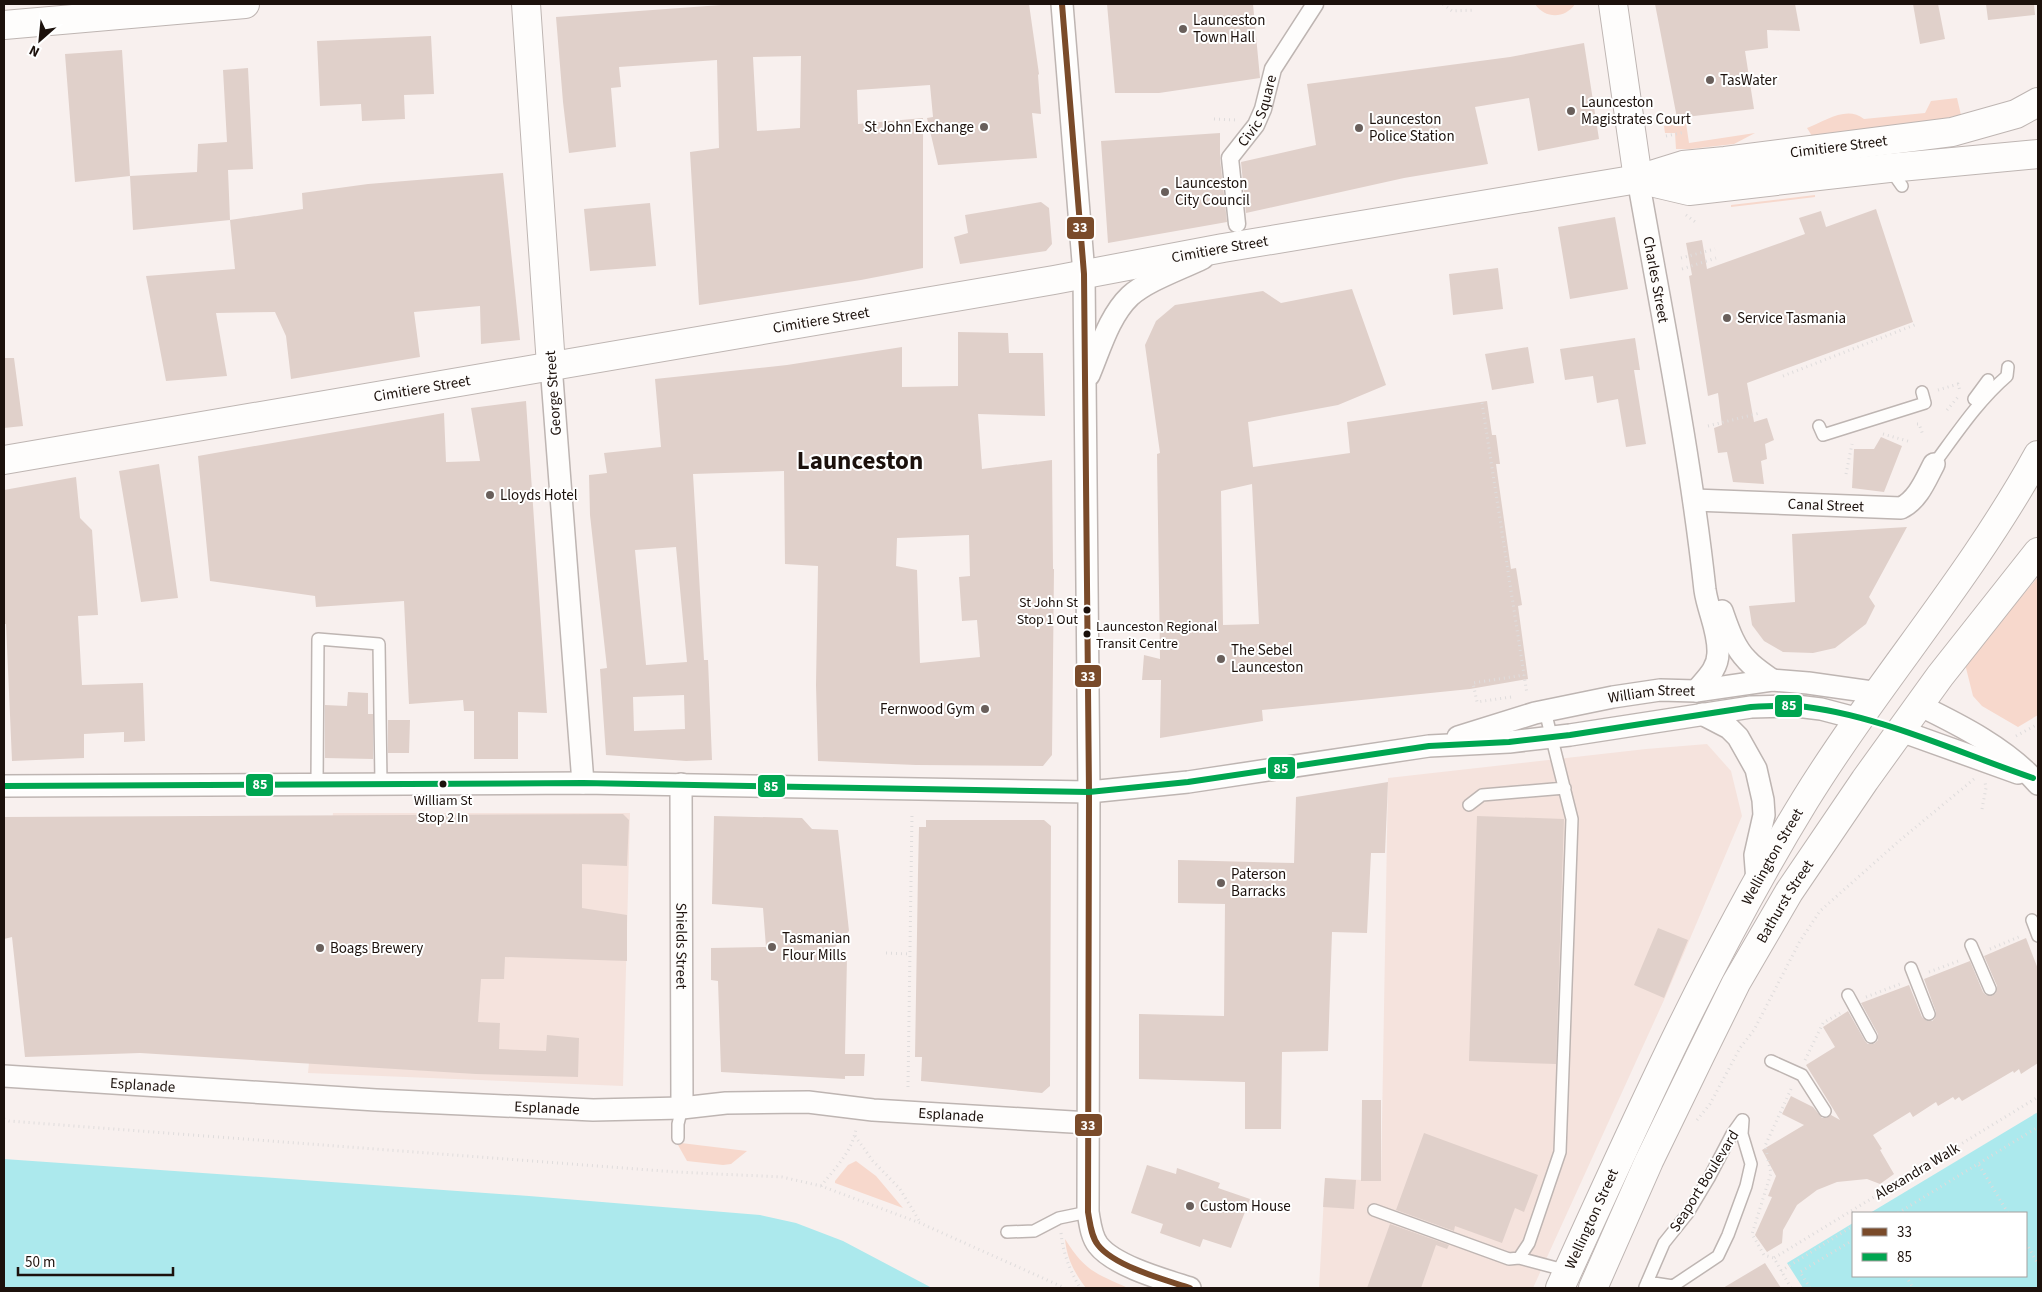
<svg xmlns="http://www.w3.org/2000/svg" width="2042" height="1292" font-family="'Source Sans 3',sans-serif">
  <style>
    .built { fill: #f5e3dd }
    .green { fill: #f7d8cc }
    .water { fill: #ace9ed }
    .building { fill: #e0d0ca; fill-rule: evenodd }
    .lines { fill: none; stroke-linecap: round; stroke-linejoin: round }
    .service-casing { stroke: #beb5b2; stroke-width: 14 }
    .pedestrian-casing { stroke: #beb5b2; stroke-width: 19 }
    .minor-casing { stroke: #beb5b2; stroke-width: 24 }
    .tertiary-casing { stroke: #beb5b2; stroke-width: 30 }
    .secondary-casing { stroke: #beb5b2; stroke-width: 30 }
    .trunk-casing { stroke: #beb5b2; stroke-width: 30 }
    .path { stroke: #dfdcdc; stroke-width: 3; stroke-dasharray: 1 4; stroke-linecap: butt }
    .service { stroke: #fefdfc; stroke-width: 11 }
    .pedestrian { stroke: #fefdfc; stroke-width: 16 }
    .minor { stroke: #fefdfc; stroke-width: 21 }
    .tertiary { stroke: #fefdfc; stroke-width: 28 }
    .secondary { stroke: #fefdfc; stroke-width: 28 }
    .trunk { stroke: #fefdfc; stroke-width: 28 }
    .bus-1-casing { stroke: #fff; stroke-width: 10 }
    .bus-2-casing { stroke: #fff; stroke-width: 10 }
    .bus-1 { stroke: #7a4b2a; stroke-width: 6 }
    .bus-2 { stroke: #00a651; stroke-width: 6 }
    .poi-dot { fill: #695f5b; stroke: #fff; stroke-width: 2 }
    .bus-dot { fill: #1c110c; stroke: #fff; stroke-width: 2 }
    .labels { text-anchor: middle; stroke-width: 4; stroke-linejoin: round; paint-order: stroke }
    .bus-label { font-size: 14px; fill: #1c110c; stroke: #fff; text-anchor: end }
    .poi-label { font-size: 15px; fill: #1c110c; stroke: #fff; text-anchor: start }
    .street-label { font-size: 15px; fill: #1c110c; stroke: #fff }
    .town-label { font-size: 25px; font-weight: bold; fill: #1c110c; stroke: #fff }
    .line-badge { stroke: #fff; stroke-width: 2 }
    .badge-label { font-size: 14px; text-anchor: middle; font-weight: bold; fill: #fff }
  </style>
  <rect width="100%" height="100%" fill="#f8f0ee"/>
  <path class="built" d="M1707,744L1731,771L1742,816L1664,1000L1533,1288H1319L1325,1178L1381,1181L1388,778L1646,749Z
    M333,813H630L623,1086L308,1073Z"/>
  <path class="green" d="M1535,4H1575C1565,19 1545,19 1535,4Z
    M1957,98L1961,115L1906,126L1812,136L1807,128C1825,121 1847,105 1864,119L1925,113L1931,101Z
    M1686,123L1689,143L1755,133L1734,144L1690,149H1676L1675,133H1665L1664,126Z
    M1815,195V197L1731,207V205Z
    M2038,577V715L2018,727L1982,706L1973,696L1965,664Z
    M681,1143L747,1151L731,1164L723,1165L687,1161L678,1145Z
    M856,1161L876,1176L903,1208L835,1183V1181L848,1165Z
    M1065,1239C1085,1271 1095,1273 1128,1288H1086C1074,1272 1067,1259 1065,1239Z"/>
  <path class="water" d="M2038,1112V1288H1803L1787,1263L1853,1223V1276H2026V1213H1870Z
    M4,1159L529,1196L760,1215L796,1223L843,1241L932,1288H4Z"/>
  <path class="building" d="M735,4H1029L1039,74L1038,75L1041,114L1032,113L1037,158L938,165L927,118L933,117L930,85L857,90L858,124L923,118V268L861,280L699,305L690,152L719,148L717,60L619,67L621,87L611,88L616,147L569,153L563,102L556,17ZM801,56L800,128L757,131L753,57Z
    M1107,4H1253L1260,78L1159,93H1115Z
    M1655,4H1795L1800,31L1767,30L1768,48L1745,51L1754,109L1677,118Z
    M1913,4H1938L1945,39L1920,44Z
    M1986,4H2034L2035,15L1988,20Z
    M431,36L434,94L404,95L405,119L362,121L361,104L320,106L317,41Z
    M1584,43L1599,139L1538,151L1529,98L1475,107L1488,164L1404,178L1246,213L1241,162L1316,145L1307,84L1510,57Z
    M122,50L130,176L75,182L65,54Z
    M248,68L253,169L228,170L230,220L133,230L130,176L197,172L198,144L227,142L223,70Z
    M1220,133V159L1227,222L1108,243L1101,141Z
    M503,173L520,340L481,344L480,306L414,312L420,357L291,379L286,336L275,312L216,313L227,376L166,381L146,276L235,269L230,220L303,209L302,193L368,184Z
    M1041,202L1049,208L1052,244L1046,251L960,264L954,237L968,233L965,215Z
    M650,203L656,266L590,271L584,209Z
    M1876,209L1913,322L1747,383L1754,422L1767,418L1774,440L1765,444L1767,459L1761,461L1764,484L1733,482L1727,452L1718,453L1714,428L1722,425L1718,393L1708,396L1689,276L1692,275L1686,243L1702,240L1707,269L1805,234L1799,218L1821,211L1826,227Z
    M1615,217L1628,289L1570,299L1558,227Z
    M1498,268L1503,309L1453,315L1449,274Z
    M1352,289L1386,385L1338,405L1248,422L1253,467L1350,453L1347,422L1487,401L1492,435H1496L1500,464H1496L1511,569L1516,568L1522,605L1518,606L1528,679L1470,689L1262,710L1263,721L1160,738L1161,680H1142L1144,655L1160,659L1157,454L1160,453L1145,345L1156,321L1175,305L1263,291L1281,303ZM1252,484L1259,624L1223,625L1221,491Z
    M958,332L1008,333L1009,353H1043L1045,416L978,414L982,469L1052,460L1053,569H1054L1052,755L1043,766L916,765L818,761L816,685L818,566L785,564L784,471L693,474L704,660H708L712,760L686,761L606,755L600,669L607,668L590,515L589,475L607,473L604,453L661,447L655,379L787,365L902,347V387L958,386ZM969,535L970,576L959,577L962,621L977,620L980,657L920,663L917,570L896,566L897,538ZM676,547L687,662L646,665L635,550ZM684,695L685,729L634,731L633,697Z
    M1635,338L1640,370H1634L1646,444L1626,447L1618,399L1597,403L1593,376L1565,380L1560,349Z
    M1528,347L1534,383L1492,390L1485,354Z
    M4,358H14L23,426L4,428Z
    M526,401L547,713L518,712V759H474V711H464L463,700L409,704L404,601L316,607L315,596L210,581L198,456L444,413L446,462L480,461L471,408Z
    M1881,437L1902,446L1884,492L1852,488L1854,449H1874Z
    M159,464L178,598L141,602L119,471Z
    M76,477L80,518L92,530L98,615L78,616L82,685L143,683L145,741L124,742V732L84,734V758L12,761L6,624H4V490Z
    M1907,527L1869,597L1875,606L1866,624L1835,648L1813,653L1783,652L1764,641L1752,625L1749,606L1795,602L1792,534Z
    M348,692L368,693V714H373V759L325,758V705L347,706Z
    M388,720H410L409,753H388Z
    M1388,782L1385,853H1371L1367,933L1332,932L1328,1051L1282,1052L1281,1129H1245V1082L1139,1079V1014L1224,1016L1225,904L1178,903V860L1294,863L1296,797Z
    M623,814L629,820L627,866L582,864V908L627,915V961L505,957L504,979H481L478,1022L500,1023L499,1049L546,1051L547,1035L579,1038L578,1077L476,1074L140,1053L25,1057L12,937L4,939V817Z
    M714,816L802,818L812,829L838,830L849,931L827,956L847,957L845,1054H865L864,1076H845V1079L721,1072L718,981L711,980V948L766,947L763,908L712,904Z
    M1477,816L1564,819L1556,1064L1469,1061Z
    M926,820H1044L1051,826L1050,1086L1042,1093L921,1081L922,1057H915L918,872L919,827H926Z
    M1658,928L1688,940L1664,998L1634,985Z
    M2026,938L2038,969V1063L2021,1074L2019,1069L2014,1073L2013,1071L1962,1101L1959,1097L1955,1100L1953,1097L1938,1106L1936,1102L1913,1117L1910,1112L1873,1135L1882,1149L1880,1150L1894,1174L1880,1184L1867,1179L1837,1182L1817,1190L1797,1205L1783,1230L1782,1243L1767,1252L1755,1235L1772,1197L1768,1196L1776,1176L1762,1150L1804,1125L1782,1114L1791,1096L1813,1107L1822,1118H1826L1831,1115L1840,1120L1806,1065L1835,1047L1823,1027L1848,1011L1865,1041L1868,1044H1874L1878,1040V1034L1861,1003L1909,985L1922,1017L1927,1021H1932L1935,1018L1936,1012L1924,979L1970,961L1983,992L1986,995L1992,996L1996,993L1997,986L1984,956Z
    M1362,1100H1381V1181H1361Z
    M1424,1133L1538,1175L1524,1212L1515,1208L1502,1243L1455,1226L1454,1231L1396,1210Z
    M1147,1165L1176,1174L1177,1168L1220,1183L1218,1188L1250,1199L1231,1248L1203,1239L1200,1247L1160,1233L1163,1224L1131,1213Z
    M1325,1178L1356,1180L1354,1209L1323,1207Z
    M1390,1224L1449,1245L1447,1249L1436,1245L1421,1288H1367Z
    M1765,1263L1781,1288H1723Z"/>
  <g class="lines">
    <g class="service-casing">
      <path id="service" d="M1890,169L1902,186
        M1974,399L1988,380
        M1819,426L1823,435L1925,403L1922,392
        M1934,464C1957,433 1978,401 2007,376L2008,367
        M317,783L318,639L379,644L381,783
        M1469,805L1482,795L1565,788
        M2032,920L2038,936
        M1971,945L1990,989
        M1911,968L1929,1014
        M1848,995L1871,1037
        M1771,1061L1802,1075L1825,1111
        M678,1138V1124L682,1108
        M1374,1210L1509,1259L1519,1258L1529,1243L1560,1152L1572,819L1545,711
        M1007,1232L1034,1231L1059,1218L1088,1212
        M1519,1258L1568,1271
        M1647,1282L1673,1286L1718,1256L1728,1235L1746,1186L1751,1164L1742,1134L1743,1120
        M1645,1287L1664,1243L1688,1213L1709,1178L1732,1134L1742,1120"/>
    </g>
    <g class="pedestrian-casing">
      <g id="pedestrian">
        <path id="s1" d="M1237,224L1230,158L1256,125L1263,109L1273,69L1315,4"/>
      </g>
    </g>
    <g class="minor-casing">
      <g id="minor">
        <path d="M1062,4L1084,274L1089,792L1088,1212C1090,1223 1091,1236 1098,1245C1114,1266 1165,1280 1190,1288"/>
        <path id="s2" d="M1638,179C1662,316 1690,452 1705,590C1708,611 1719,631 1718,653C1718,669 1706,679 1696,691"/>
        <path d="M551,365L583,783"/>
        <path d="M1089,375C1100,349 1109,316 1130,296C1148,280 1181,269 1203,258"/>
        <path id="s3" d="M1694,500L1901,508C1918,500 1926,479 1934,464"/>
        <path d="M1722,611C1728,628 1734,647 1747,660C1754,668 1764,674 1772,680"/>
        <path d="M1919,705C1960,725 2008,749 2038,784"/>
        <path d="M1702,714L1729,728L1738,737L1756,769L1763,800L1764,815L1755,855L1757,881"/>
        <path d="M1901,731L2018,773"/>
        <path id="s4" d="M1458,737L1535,713L1613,697L1660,690L1696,691L1772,680L1808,683L1879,693"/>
        <path id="s5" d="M681,784L682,1108"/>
        <path d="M4,786L583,783L1089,792L1188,782L1429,746L1509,742L1570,735L1751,707L1796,706L1821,709L1859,719"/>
        <path id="s6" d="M4,1076L376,1100L593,1110L682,1108L726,1103L808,1102L873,1110L1089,1123"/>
      </g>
    </g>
    <g class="tertiary-casing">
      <path id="tertiary" d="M526,4L551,365
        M1613,4L1638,179
        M4,25L245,4"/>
    </g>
    <g class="secondary-casing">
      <g id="secondary">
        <path d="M1638,179L1689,191L1889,168L2038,154"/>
        <path id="s7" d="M4,460L1054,280L1223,248L1638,179L1683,165L1725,161L1952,132L2016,114L2038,102"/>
      </g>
    </g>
    <g class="trunk-casing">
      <g id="trunk">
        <path id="s8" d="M1560,1288C1635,1123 1710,955 1805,800C1878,682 1971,577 2038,455"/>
        <path id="s9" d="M1593,1288L1649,1161L1701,1054L1736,983L1789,892L1865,780L1940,676L2038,552"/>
      </g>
    </g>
    <path class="path" d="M1443,4L1452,11L1475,10
      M1214,119L1237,120
      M1666,136L1685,132
      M1686,215L1698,224
      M1681,258L1715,249
      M1682,269L1716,258
      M1783,376L1917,324
      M1938,390L1958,384L1960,391
      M1482,403L1527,694
      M1947,410L1958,397
      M1917,424H1919L1923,435
      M1708,426L1760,413
      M1883,434L1911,442
      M1846,474L1852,444
      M1511,697L1477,702L1473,683L1524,675
      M2016,736L2038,724
      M1982,809L1986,788L1985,782
      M1990,949L2021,936
      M886,953L910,954
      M1929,972L1961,960
      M1866,997L1900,984
      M1805,1060L1823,1023L1840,1013
      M908,1087L912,813
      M2038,1114L2037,1115L2038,1118
      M4,1119L9,1121L676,1172L782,1177L821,1186L920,1223L1065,1288
      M1697,1120L1710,1104L1740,1048L1754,1030L1800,941L1820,911L1899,841L1974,779
      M855,1136L873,1161L900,1189L920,1222
      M1767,1154L1765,1146L1791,1089
      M1768,1160L1771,1173L1752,1234L1764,1255L1774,1258
      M1979,1165L2008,1213
      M821,1186C835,1168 853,1151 856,1128
      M1898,1213L2038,1127
      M1061,1233C1063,1254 1070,1270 1080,1288
      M2026,1243L2038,1264
      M1781,1271L1853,1226
      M1906,1276L1913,1288
      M1791,1288L1774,1258L2038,1097
      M1810,1288L1800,1272L1853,1240"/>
    <use href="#service" class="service"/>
    <use href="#pedestrian" class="pedestrian"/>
    <use href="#minor" class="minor"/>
    <use href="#tertiary" class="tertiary"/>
    <use href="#secondary" class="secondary"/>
    <use href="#trunk" class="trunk"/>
    <g class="bus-1-casing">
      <path id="bus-1" d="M1062,4L1084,274L1089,792L1088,1212C1090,1223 1091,1236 1098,1245C1114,1266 1165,1280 1190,1288"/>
    </g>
    <g class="bus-2-casing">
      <path id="bus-2" d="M4,786L583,783L1089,792L1188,782L1429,746L1509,742L1570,735L1751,707C1766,706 1782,705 1797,706C1874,713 1959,753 2033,778"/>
    </g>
    <use href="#bus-1" class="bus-1"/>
    <use href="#bus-2" class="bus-2"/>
  </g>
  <g class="poi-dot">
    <circle cx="1183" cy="29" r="5"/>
    <circle cx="1710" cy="80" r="5"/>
    <circle cx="1571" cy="111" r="5"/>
    <circle cx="984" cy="127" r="5"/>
    <circle cx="1359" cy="128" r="5"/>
    <circle cx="1165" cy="192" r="5"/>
    <circle cx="1727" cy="318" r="5"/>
    <circle cx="490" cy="495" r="5"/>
    <circle cx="1221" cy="659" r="5"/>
    <circle cx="985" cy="709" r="5"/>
    <circle cx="1221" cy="883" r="5"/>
    <circle cx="772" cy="947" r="5"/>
    <circle cx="320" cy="948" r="5"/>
    <circle cx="1190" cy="1206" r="5"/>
  </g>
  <g class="bus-dot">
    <circle cx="1087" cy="610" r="4.5"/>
    <circle cx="1087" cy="634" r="4.5"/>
    <circle cx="443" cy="784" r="4.5"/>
  </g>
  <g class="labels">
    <g class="bus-label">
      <text x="1078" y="607">St John St<tspan x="1078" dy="17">Stop 1 Out</tspan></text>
      <text x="1096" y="631" text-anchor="start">Launceston Regional<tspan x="1096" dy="17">Transit Centre</tspan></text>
      <text x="443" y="805" text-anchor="middle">William St<tspan x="443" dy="17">Stop 2 In</tspan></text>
    </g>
    <g class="poi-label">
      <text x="1193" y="25">Launceston<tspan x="1193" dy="17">Town Hall</tspan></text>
      <text x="1720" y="85">TasWater</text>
      <text x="1581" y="107">Launceston<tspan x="1581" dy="17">Magistrates Court</tspan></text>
      <text x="1369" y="124">Launceston<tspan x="1369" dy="17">Police Station</tspan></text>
      <text x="974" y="132" text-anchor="end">St John Exchange</text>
      <text x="1175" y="188">Launceston<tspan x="1175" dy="17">City Council</tspan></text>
      <text x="1737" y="323">Service Tasmania</text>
      <text x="500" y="500">Lloyds Hotel</text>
      <text x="1231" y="655">The Sebel<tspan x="1231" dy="17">Launceston</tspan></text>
      <text x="975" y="714" text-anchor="end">Fernwood Gym</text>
      <text x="1231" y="879">Paterson<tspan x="1231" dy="17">Barracks</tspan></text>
      <text x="782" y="943">Tasmanian<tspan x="782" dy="17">Flour Mills</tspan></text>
      <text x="330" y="953">Boags Brewery</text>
      <text x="1200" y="1211">Custom House</text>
    </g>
    <g class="street-label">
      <text dy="5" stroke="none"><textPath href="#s1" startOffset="122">Civic Square</textPath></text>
      <text dy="5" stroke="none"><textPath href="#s7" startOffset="1862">Cimitiere Street</textPath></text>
      <text dy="5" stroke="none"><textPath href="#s7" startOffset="1234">Cimitiere Street</textPath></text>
      <text dy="5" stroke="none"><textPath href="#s2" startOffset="102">Charles Street</textPath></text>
      <text dy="5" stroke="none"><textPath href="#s7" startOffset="829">Cimitiere Street</textPath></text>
      <text dy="5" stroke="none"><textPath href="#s7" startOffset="424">Cimitiere Street</textPath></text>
      <text transform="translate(553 393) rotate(-94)" y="5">George Street</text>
      <text dy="5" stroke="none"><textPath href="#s3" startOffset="132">Canal Street</textPath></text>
      <text dy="5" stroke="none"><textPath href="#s4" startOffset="199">William Street</textPath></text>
      <text dy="5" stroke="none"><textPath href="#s8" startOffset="481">Wellington Street</textPath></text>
      <text dy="5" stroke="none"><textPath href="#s9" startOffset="432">Bathurst Street</textPath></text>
      <text dy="5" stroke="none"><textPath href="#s5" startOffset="162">Shields Street</textPath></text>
      <text dy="5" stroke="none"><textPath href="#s6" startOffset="139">Esplanade</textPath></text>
      <text dy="5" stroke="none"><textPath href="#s6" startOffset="544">Esplanade</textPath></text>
      <text dy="5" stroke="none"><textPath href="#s6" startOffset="949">Esplanade</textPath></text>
      <text transform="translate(1917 1171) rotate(-31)" y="5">Alexandra Walk</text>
      <text transform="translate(1704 1181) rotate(-58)" y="5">Seaport Boulevard</text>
      <text dy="5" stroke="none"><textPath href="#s8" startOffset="76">Wellington Street</textPath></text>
    </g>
    <g class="town-label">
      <text x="860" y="469">Launceston</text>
    </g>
  </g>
  <g class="line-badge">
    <rect x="1066" y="216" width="29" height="24" rx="5" fill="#7a4b2a"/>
    <rect x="1074" y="664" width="28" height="24" rx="5" fill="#7a4b2a"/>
    <rect x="1774" y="694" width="29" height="24" rx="5" fill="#00a651"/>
    <rect x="1267" y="756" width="29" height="24" rx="5" fill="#00a651"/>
    <rect x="245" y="773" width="29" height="24" rx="5" fill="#00a651"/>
    <rect x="757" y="774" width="29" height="24" rx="5" fill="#00a651"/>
    <rect x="1074" y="1113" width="29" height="24" rx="5" fill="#7a4b2a"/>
  </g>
  <g class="badge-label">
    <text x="1080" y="232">33</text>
    <text x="1088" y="681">33</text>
    <text x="1789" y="710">85</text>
    <text x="1281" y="773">85</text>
    <text x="260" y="789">85</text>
    <text x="771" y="791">85</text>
    <text x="1088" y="1130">33</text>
  </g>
  <rect width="2042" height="1292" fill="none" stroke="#1c110c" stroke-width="10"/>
  <rect x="1852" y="1212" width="175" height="65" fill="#ffffff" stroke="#a4a09e"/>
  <rect x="1862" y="1228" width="25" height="8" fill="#7a4b2a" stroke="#a4a09e"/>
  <text x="1897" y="1237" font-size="15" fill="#1c110c">33</text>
  <rect x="1862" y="1253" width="25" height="8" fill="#00a651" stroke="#a4a09e"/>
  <text x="1897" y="1262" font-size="15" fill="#1c110c">85</text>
  <g transform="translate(40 40) rotate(207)" stroke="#ffffff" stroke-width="4" paint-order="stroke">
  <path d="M0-4L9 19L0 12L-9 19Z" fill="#1c110c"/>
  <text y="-8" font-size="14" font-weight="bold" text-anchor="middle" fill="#1c110c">N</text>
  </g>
  <path d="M18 1267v8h155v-8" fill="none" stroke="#1c110c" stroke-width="2.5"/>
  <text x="25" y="1267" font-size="15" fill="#1c110c" stroke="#ffffff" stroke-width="4" paint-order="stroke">50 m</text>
</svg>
